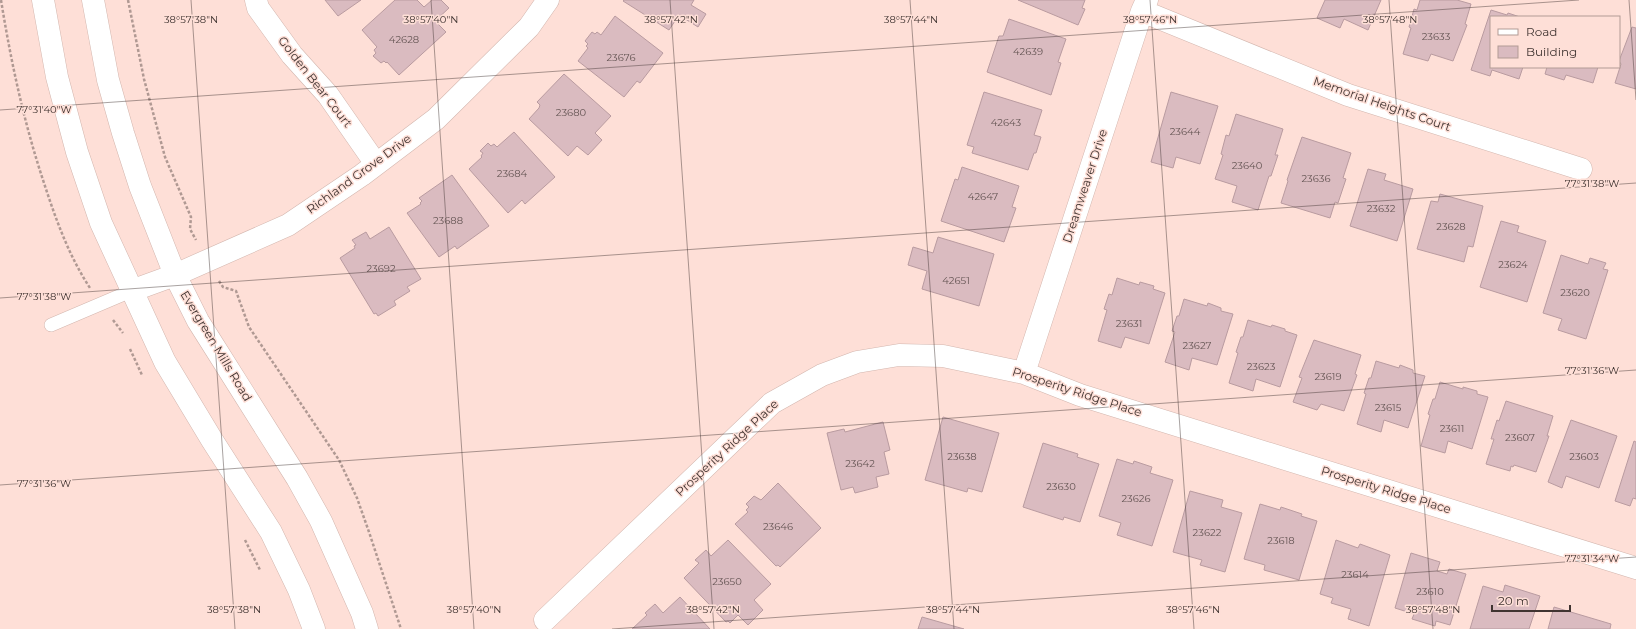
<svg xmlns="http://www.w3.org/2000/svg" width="1636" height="629" font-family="Montserrat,sans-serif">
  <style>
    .building { fill: #dabbc0; stroke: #b99ba0 }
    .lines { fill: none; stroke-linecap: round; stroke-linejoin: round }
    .service-casing { stroke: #d3b6ae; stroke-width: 14 }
    .minor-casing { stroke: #d3b6ae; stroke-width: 23 }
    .primary-casing { stroke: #d3b6ae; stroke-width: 23 }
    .path { stroke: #b09993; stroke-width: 2.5; stroke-dasharray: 3 2; stroke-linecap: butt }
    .service { stroke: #fff; stroke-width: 13 }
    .minor { stroke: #fff; stroke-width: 22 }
    .primary { stroke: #fff; stroke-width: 22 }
    .ticks { fill: none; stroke: #403431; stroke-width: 1; stroke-opacity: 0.45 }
    .labels { text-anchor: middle; stroke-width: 3; stroke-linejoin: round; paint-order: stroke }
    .number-label { font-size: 10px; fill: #665655 }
    .street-label { font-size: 12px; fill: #403431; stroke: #fedfd7 }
    .ticks-label { font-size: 10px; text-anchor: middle; fill: #403431; stroke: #fedfd7; stroke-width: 3; stroke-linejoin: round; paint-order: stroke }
  </style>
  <rect width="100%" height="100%" fill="#fedfd7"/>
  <path class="building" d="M325,0H361L338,16Z
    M395,0H417L424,7L432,0H441L449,8L435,21L446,32L399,75L387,62L386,63L384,61L381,63L373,56L376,53L374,50L377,47L362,30Z
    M624,0H694L691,5L706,14L698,27L679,15L669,30L623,1Z
    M1018,0H1085L1082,8L1085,9L1078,25Z
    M1325,0H1381L1368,30L1344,19L1340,28L1317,18Z
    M1420,0H1457L1471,4L1465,24L1467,25L1453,61L1431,54L1428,61L1403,54L1411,28L1409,27L1414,9L1417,10Z
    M1491,10L1507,15L1508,13L1520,17H1491V67H1523L1519,79L1492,70L1490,76L1471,70Z
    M615,16L663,53L640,83L637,81L624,97L578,61L588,48L586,46L588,44L585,41L592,32L595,34L597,32L601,35Z
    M1009,19L1066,39L1058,62L1061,63L1051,95L987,72L999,36H1003Z
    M1632,27L1636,28V89L1615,83L1621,64L1619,61Z
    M1547,67H1598L1593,83L1566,75L1564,80L1545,74Z
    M564,74L611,116L595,133L602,140L588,155L577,146L568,156L529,119L539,108L540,105L537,102Z
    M984,92L1042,110L1034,135L1041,137L1036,153H1034L1028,170L972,153L974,147L967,145Z
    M1171,92L1218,106L1200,164L1176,157L1173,168L1151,162Z
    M1236,114L1283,129L1275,155H1278L1271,176H1269L1258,210L1232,202L1237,186L1215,179L1223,155L1221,154L1226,135L1229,136Z
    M514,132L555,177L525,204L522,200L508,213L469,169L482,157L481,156L483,153L480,151L488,143L491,146L494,144L497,147Z
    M1302,137L1351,153L1343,178L1346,179L1338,203L1335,202L1330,218L1281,203L1288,181L1287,180Z
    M962,167L1019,186L1012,207L1016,208L1004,242L941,221L955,179L958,180Z
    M1368,169L1386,174L1384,180L1413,189L1397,241L1350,226Z
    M452,175L489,226L457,249L455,246L439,257L407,213L421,204L420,203L422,201L419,198Z
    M1440,194L1483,206L1473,247L1468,246L1464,262L1417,249L1431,201L1438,202Z
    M1501,221L1519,226L1517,232L1546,241L1527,302L1480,287Z
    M389,227L421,279L407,287L410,291L394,301L396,305L378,316L376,313L374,314L340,258L355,248L354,246L356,245L352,240L366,232L370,239Z
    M938,237L994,254L979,306L922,289L927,271L908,265L913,247L933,253Z
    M1561,255L1588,264L1590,258L1606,263L1603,269L1608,270L1586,339L1558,330L1562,319L1543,313Z
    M1117,278L1139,285L1140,282L1154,286L1153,289L1165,293L1149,344L1125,337L1121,348L1098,341L1107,310L1104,309L1109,294L1112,295Z
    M1184,299L1207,306L1208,303L1221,308V311L1233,314L1217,365L1192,358L1189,370L1165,362L1175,332L1172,331L1177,316H1179Z
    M1248,320L1271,327L1272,325L1285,329V331L1297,335L1280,387L1256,379L1253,391L1229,383L1238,353L1236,352L1241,337H1243Z
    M1314,340L1361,355L1355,374L1357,375L1344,411L1321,404L1317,410L1293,402L1302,378L1299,377Z
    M1376,361L1399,368L1400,365L1413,370V373L1425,376L1408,428L1384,420L1381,432L1357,424L1366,394L1364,393L1369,378H1371Z
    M1440,382L1463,389V387L1477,391V394L1488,397L1472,449L1448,441L1445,453L1421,446L1430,415L1428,414L1433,399H1435Z
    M1506,401L1553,416L1547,436H1549L1536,472L1514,465L1513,467L1511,466L1510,471L1486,464L1494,439H1491L1497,420L1499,421Z
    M943,417L999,433L982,492L968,488L967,492L925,480Z
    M1571,420L1617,436L1599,488L1566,476L1562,488L1548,482Z
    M883,422L890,450L884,452L889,474L876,477L878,487L855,493L853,487L841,490L827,433L844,429L845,432Z
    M1634,441L1636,442V499L1633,498L1630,506L1615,501Z
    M1043,443L1078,454L1077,457L1099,464L1080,522L1064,517L1063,520L1023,507Z
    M1117,459L1133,464L1134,461L1152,467L1150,473L1173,480L1152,546L1117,535L1121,523L1099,516Z
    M778,483L821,528L780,567L778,565L776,566L735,524L748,512L746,510L749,507L746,504L754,496L761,500Z
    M1190,491L1223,500L1221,507L1242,513L1225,572L1200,565L1202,560L1173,552Z
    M1260,504L1280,510L1281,507L1302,514L1301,516L1317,521L1299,580L1264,570L1265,565L1244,559Z
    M728,540L771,584L754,600L763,610L748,625L738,615L730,623L728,621L726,622L684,578L699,563L695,560L706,550L711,556Z
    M1336,540L1358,548L1360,544L1390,555L1369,626L1348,619L1351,609L1331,603L1333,598L1320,594Z
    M1411,553L1440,562L1437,571L1447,574L1449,569L1466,574L1450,625L1436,621L1435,626L1412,619L1414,614L1395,608Z
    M1505,585L1540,596L1529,629H1470L1483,586L1503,592Z
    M680,597L710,629H632L647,615L645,613L655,604L663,613Z
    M1554,607L1611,624L1610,629H1548Z
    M922,617L964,629H918Z"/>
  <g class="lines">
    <g class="service-casing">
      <path id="service" d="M51,325L131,291"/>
    </g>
    <g class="minor-casing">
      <path id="minor" d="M256,0L258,8L292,55L328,95L376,164
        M1142,11L1348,95L1581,169
        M131,291L175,275L288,225L362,175L436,119L529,27L548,0
        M1024,373L1142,11L1147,0
        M545,620L772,403L822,375L857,362L899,355L943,356L1024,373L1080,395L1636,568"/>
    </g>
    <g class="primary-casing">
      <path id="primary" d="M43,0L57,77L77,152L101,223L165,362L212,440L271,532L299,590L314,629
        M93,0L108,80L123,133L140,186L175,275L198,321L297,478L321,521L362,613L367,629"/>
    </g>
    <path class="path" d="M1,0C11,62 24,123 44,183C56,220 69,256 90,288
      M128,0L144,79L165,157L191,217L190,229L196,240
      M219,281L223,287L236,291L249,327L339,460L357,498L369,532L401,629
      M113,320L123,333
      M130,349L142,375
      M245,540L260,570"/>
    <use href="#service" class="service"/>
    <use href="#minor" class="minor"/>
    <use href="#primary" class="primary"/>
  </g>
  <path class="ticks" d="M191,0L235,629M431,0L474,629M670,0L714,629M910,0L954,629M1150,0L1194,629M1389,0L1433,629M1629,0L1636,100M0,110L1579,0M0,298L1636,183M0,485L1636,370M612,629L1636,557"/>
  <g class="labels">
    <g class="number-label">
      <text x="1436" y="40">23633</text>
      <text x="404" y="43">42628</text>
      <text x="1028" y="55">42639</text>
      <text x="621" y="61">23676</text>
      <text x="571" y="116">23680</text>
      <text x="1006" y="126">42643</text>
      <text x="1185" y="135">23644</text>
      <text x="1247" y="169">23640</text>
      <text x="512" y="177">23684</text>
      <text x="1316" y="182">23636</text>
      <text x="983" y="200">42647</text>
      <text x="1381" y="212">23632</text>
      <text x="448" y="224">23688</text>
      <text x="1451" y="230">23628</text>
      <text x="1513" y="268">23624</text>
      <text x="381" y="272">23692</text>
      <text x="956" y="284">42651</text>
      <text x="1575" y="296">23620</text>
      <text x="1129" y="327">23631</text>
      <text x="1197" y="349">23627</text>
      <text x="1261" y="370">23623</text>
      <text x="1328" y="380">23619</text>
      <text x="1388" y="411">23615</text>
      <text x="1452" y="432">23611</text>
      <text x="1520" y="441">23607</text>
      <text x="962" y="460">23638</text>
      <text x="1584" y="460">23603</text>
      <text x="860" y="467">23642</text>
      <text x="1061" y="490">23630</text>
      <text x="1136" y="502">23626</text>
      <text x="778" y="530">23646</text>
      <text x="1207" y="536">23622</text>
      <text x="1281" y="544">23618</text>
      <text x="1355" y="578">23614</text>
      <text x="727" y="585">23650</text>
      <text x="1430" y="595">23610</text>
    </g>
    <g class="street-label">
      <text transform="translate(315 82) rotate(52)" y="4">Golden Bear Court</text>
      <text transform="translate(1382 104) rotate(19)" y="4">Memorial Heights Court</text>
      <text transform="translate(359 174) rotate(-36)" y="4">Richland Grove Drive</text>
      <text transform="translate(1085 186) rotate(-72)" y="4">Dreamweaver Drive</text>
      <text transform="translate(216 346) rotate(59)" y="4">Evergreen Mills Road</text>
      <text transform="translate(1077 392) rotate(18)" y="4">Prosperity Ridge Place</text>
      <text transform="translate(727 448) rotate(-43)" y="4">Prosperity Ridge Place</text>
      <text transform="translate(1386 490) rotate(17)" y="4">Prosperity Ridge Place</text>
    </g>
  </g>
  <g class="ticks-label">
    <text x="191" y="23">38°57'38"N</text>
    <text x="431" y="23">38°57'40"N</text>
    <text x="671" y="23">38°57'42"N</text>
    <text x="911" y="23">38°57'44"N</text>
    <text x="1150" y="23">38°57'46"N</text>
    <text x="1390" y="23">38°57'48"N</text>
    <text x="44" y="113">77°31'40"W</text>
    <text x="1592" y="187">77°31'38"W</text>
    <text x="44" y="300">77°31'38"W</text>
    <text x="1592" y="374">77°31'36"W</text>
    <text x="44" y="487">77°31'36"W</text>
    <text x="1592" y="562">77°31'34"W</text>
    <text x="234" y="613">38°57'38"N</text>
    <text x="474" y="613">38°57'40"N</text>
    <text x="713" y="613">38°57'42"N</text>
    <text x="953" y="613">38°57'44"N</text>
    <text x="1193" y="613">38°57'46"N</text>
    <text x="1433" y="613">38°57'48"N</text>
  </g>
  <rect x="1490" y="16" width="130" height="52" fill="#fedfd7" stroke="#b29b95"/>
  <rect x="1498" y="29" width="20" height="6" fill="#ffffff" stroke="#b29b95"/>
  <text x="1526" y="36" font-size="12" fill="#403431">Road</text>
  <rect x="1498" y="46" width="20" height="12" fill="#dabbc0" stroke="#b29b95"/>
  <text x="1526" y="56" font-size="12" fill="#403431">Building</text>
  <path d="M1492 605v6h78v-6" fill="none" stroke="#403431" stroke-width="2"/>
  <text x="1498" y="605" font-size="12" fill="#403431" stroke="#fedfd7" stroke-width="3" paint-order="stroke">20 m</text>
</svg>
